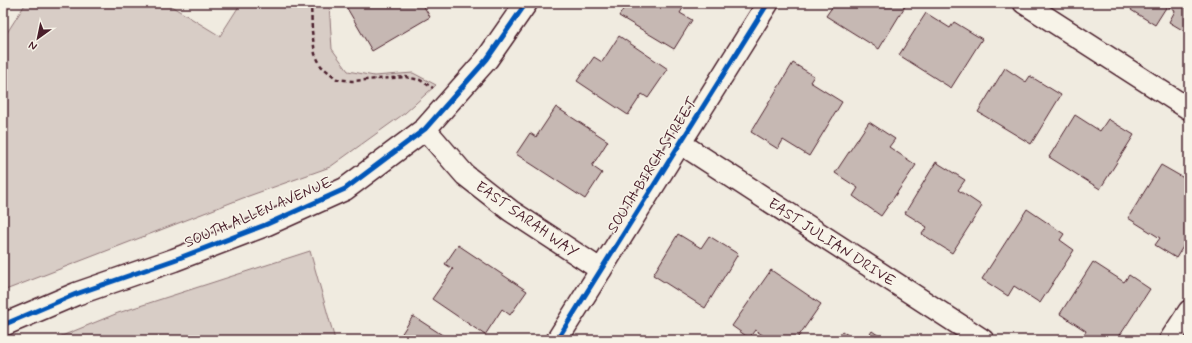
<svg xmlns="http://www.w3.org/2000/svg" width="1192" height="343" font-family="Mynerve,sans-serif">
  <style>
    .green { fill: #d8cdc6; stroke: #917678 }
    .building { fill: #c6b8b3; stroke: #4a1f2b }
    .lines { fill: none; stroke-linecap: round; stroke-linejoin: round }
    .minor-casing { stroke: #4a1f2b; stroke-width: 24 }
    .tertiary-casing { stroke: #4a1f2b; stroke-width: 25 }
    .path { stroke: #4a1f2b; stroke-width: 2.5; stroke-dasharray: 4 3; stroke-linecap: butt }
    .minor { stroke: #f7f3e8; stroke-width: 21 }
    .tertiary { stroke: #f7f3e8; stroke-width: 22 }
    .cycleway-casing { stroke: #f7f3e8; stroke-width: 8 }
    .cycleway { stroke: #0057b8; stroke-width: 5 }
    .labels { text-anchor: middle; stroke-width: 3; stroke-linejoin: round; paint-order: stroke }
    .street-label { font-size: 15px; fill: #4a1f2b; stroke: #f7f3e8 }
  </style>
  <rect width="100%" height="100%" fill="#f0ebe0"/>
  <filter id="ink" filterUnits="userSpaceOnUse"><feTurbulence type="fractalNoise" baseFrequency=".025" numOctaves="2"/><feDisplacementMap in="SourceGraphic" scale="8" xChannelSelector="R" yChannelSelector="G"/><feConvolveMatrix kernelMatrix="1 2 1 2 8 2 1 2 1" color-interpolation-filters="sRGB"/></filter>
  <g filter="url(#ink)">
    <path class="green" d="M26,3H166L220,36L241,3H329L332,49L348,71L374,76L413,73L436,85L405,113L330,167L243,198L3,291V39Z
      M310,251L335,340H52L118,313Z"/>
    <path class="building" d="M344,3H422L430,17L372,51Z
      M627,3H686L680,13L692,20L674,49L619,16Z
      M835,3H907L879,49L826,16Z
      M1135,3H1189V34L1169,22L1175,11L1167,6L1155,25L1131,10Z
      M926,13L950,28L954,22L982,39L951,88L899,55Z
      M619,36L668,69L648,98L642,94L628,115L577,81L594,57L602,62Z
      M793,63L814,76L810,82L842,102L809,156L783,140L778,149L751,132Z
      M1005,68L1026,82L1030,76L1061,95L1031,144L978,112Z
      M556,107L608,141L592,166L602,173L585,199L516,154L530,133L536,137Z
      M1075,115L1100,131L1108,119L1134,135L1100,189L1049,157Z
      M869,122L895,139L889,147L916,165L881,216L853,196L858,188L835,173Z
      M936,162L965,180L958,190L982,206L952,253L922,234L927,227L905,213Z
      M1161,165L1189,181V237L1176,258L1155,245L1160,238L1128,218Z
      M1027,209L1064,234L1060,240L1074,250L1040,303L1014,286L1008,296L982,279Z
      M678,234L701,248L709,236L738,254L705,308L653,275Z
      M458,245L527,291L510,315L502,309L485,335L432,299L453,269L445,264Z
      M1093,262L1124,282L1129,275L1150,289L1117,340H1081L1086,331L1060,314Z
      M771,270L821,304L796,340H770L755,330L749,338L732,326Z
      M413,316L450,340H403L399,338Z
      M842,331L855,340H836Z
      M872,331L885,340H866Z"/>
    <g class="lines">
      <g class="minor-casing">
        <path id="minor" d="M1024,3L1189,109
          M425,129L465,175L511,211L601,270
          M680,143L983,340
          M557,340L768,3
          M1170,340L1189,311"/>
      </g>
      <g class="tertiary-casing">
        <path id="tertiary" d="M3,325L76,294L174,260L265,225L345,189L425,129L487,59L526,3"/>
      </g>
      <path class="path" d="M311,3L312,31L315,54L321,66L337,79L352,81L406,77L420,80L433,88"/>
      <use href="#minor" class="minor"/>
      <use href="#tertiary" class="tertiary"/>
      <g class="cycleway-casing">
        <path id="cycleway" d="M3,325L76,294L174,260L265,225L345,189L425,129L487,59L526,3
          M557,340L768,3"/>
      </g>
      <use href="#cycleway" class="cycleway"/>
    </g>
  </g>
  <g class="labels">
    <g class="street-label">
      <text transform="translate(652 165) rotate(-58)" y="5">SOUTH BIRCH STREET</text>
      <text transform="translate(258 212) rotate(-23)" y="5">SOUTH ALLEN AVENUE</text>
      <text transform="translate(527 219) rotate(35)" y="5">EAST SARAH WAY</text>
      <text transform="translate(832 242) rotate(33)" y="5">EAST JULIAN DRIVE</text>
    </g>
  </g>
  <rect width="1192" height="343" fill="none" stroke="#f7f3e8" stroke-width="16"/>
  <rect x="8" y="8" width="1176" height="327" fill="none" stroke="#4a1f2b" stroke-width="1.5" filter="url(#ink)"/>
  <g transform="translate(38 38) rotate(213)" stroke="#f7f3e8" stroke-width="3" paint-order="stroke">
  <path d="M0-3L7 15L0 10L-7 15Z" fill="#4a1f2b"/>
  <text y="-6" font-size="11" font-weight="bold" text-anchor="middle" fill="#4a1f2b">N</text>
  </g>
</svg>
